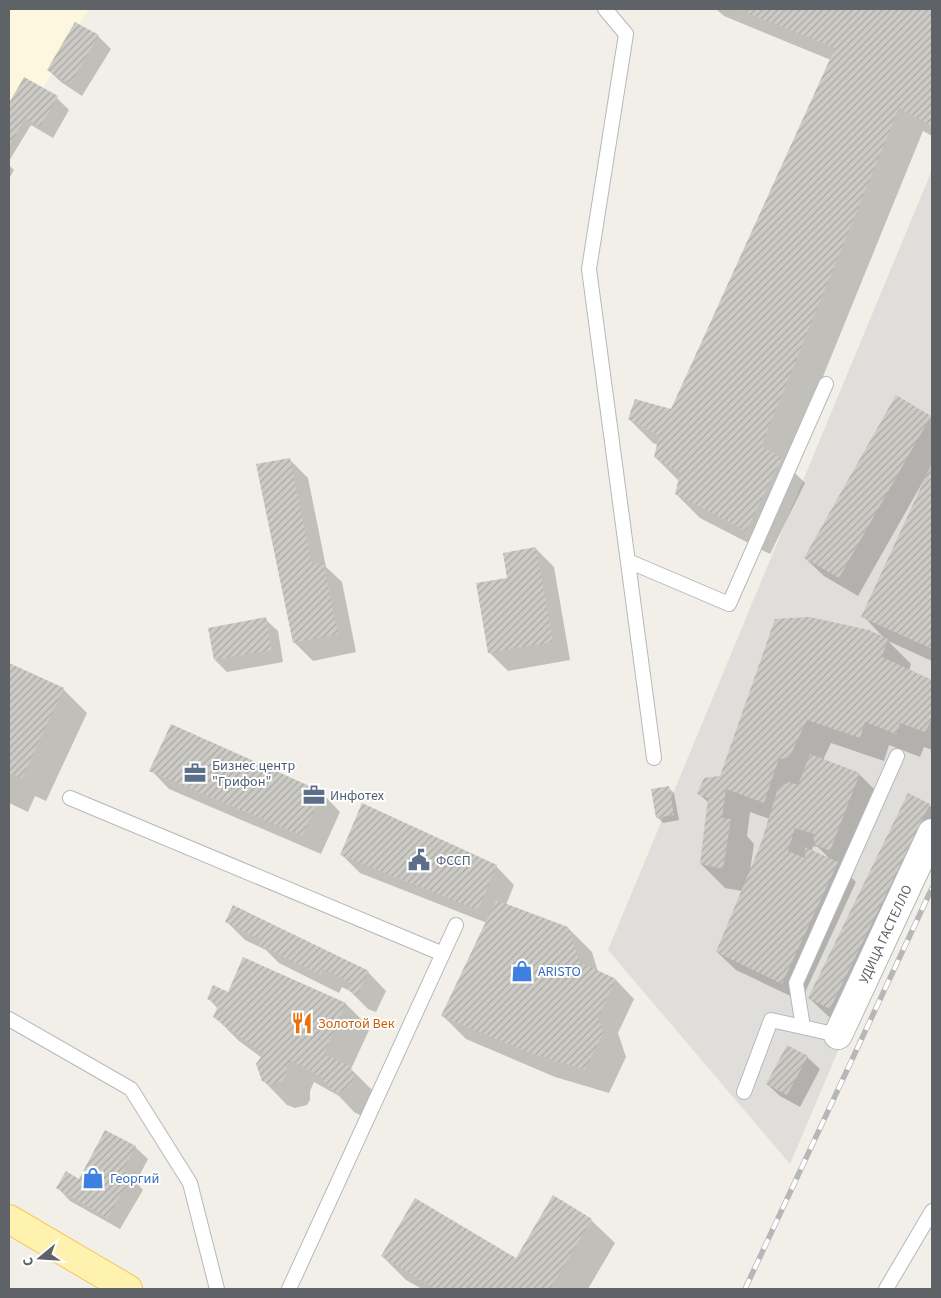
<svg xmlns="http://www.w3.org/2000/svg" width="941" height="1298" font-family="'Source Sans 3',sans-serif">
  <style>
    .commercial { fill: #fef7e0 }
    .industrial { fill: #e0deda }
    .shadow { fill: #0003; fill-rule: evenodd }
    .building { fill: url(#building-hatch) }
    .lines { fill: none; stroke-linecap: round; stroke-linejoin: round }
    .lane-casing { stroke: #b5b8bc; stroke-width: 16 }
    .street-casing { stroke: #b5b8bc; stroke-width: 30 }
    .primary-casing { stroke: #f2c960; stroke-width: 30 }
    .lane { stroke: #fff; stroke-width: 14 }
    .street { stroke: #fff; stroke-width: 28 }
    .primary { stroke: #fff2af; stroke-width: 28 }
    .rail-casing { stroke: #b6b7b8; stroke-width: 5.5 }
    .rail { stroke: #fff; stroke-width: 4; stroke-dasharray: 11; stroke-linecap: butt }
    .labels { text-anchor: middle; stroke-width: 4; stroke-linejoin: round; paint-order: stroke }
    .service-label { font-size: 14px; fill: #4e5e75; stroke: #fff; text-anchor: start }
    .street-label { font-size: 14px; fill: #5f6368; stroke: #fff }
    .shop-label { font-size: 14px; fill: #366cbe; stroke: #fff; text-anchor: start }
    .food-label { font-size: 14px; fill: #c56008; stroke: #fff; text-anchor: start }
  </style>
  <defs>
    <pattern id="building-hatch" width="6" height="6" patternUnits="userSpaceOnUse" patternTransform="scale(1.25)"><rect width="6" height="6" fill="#cccac5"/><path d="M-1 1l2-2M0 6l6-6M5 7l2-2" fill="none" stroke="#a9a8a4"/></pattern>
  </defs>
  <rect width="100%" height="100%" fill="#f1efe8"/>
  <path class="commercial" d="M9,9H89L9,146Z"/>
  <path class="industrial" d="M932,170V830L790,1164L608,950Z"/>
  <path class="shadow" d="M716,9H932V136L923,131L787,465L805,483L770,554L700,518L676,494L679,481L655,457L658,445L653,443L629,419L672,411L831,60L724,16Z
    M75,24L98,36L111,49L82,96L61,82L48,70Z
    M24,79L57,98L69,110L53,138L31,125L9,161V106Z
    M9,165L14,170L9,179Z
    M931,417L932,418V661L888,641L911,664L909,671L932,681V750L924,747L920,757L889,745L884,761L831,743L823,760L859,774L878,793L848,869L839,865L856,882L801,1001L736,970L717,952L742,891L725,888L701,864L709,803L699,794L721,778L885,639L863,616L926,479L925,478L858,596L824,576L805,558ZM750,812L770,819L762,843L750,871L754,844L747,836ZM813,846L818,847L831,860L812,851Z
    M289,459L308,478L326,567L342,582L356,652L313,661L295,643Z
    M536,549L554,567L570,660L508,671L489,652L509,579Z
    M265,619L278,631L283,662L227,672L215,660Z
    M9,664L63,689L87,713L46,801L35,796L28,812L9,803Z
    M151,770L322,793L340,812L321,854L169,789Z
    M669,788L674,793L679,820L663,823L657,817Z
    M909,794L932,807V856L849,1027L828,1016L809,998Z
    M341,854L496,866L514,885L506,905L568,928L592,952L598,972L616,980L634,999L618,1033L626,1057L609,1093L555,1077L466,1039L442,1015L487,923L360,873Z
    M227,922L368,972L386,991L376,1012L368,1009L350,991L342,987L339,993L279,963L266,950L245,940Z
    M244,959L346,1004L370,1028L351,1069L373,1091L362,1116L354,1112L339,1096L314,1082L310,1091V1100L307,1105L295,1108L287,1105L263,1080L262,1058L239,1041L215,1017L218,1009L209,999L229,993Z
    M807,1057L820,1069L800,1107L780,1096L767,1084Z
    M135,1147L148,1159L136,1182L143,1190L120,1229L70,1201L58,1188L80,1181Z
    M591,1220L615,1243L588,1289H422L406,1280L382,1256L516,1260Z"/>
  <path class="building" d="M738,9H932V126L899,108L761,446L782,458L746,531L675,494L680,473L654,457L659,436L628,419L635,399L671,409L835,48Z
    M75,22L99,35L70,84L47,70Z
    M24,77L58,96L40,127L25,118L9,146V103Z
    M896,395L931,416L839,578L804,558Z
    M290,458L312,565L323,562L338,634L293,643L256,464Z
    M932,463V649L861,617Z
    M536,547L553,642L488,653L476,583L507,578L503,553Z
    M266,617L272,650L214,660L208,628Z
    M810,617L869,630L888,639L882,657L932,680V719L925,732L900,723L896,734L865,722L860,738L807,720L789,758L779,759L764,803L726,789L722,818L731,819L723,869L700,864L708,798L697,794L704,778L720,776L775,619Z
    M9,663L64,688L22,778L11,773L9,777Z
    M171,724L323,792L302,836L149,771Z
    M810,754L860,773L830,851L814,844V834L795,828L788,851L805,858V847L838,862L782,984L716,952L761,843L778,788L789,782L798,785Z
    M669,786L674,815L656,818L651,789Z
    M908,793L930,804L830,1009L808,998Z
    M362,803L497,865L478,910L340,855Z
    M496,900L568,927L580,962L616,979L598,1018L603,1033L585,1070L530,1053L441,1016Z
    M233,905L369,971L357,995L348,990L351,983L323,969L321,975L259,945L262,940L225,922Z
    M243,957L346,1003L324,1054L349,1066L354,1074L353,1083L345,1090L337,1093L329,1088L320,1076L290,1060L287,1066L286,1075L283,1081L270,1085L262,1081L256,1064L263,1054L213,1017L219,1004L207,999L213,985L228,992Z
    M787,1045L808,1056L787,1095L766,1084Z
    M105,1130L136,1146L123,1171L132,1176L107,1218L56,1188L66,1171L79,1179Z
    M553,1195L592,1219L550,1289H435L381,1256L415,1198L516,1258Z"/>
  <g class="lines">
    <g class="lane-casing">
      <path id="lane" d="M605,9L626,34L589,269L654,758
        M628,561L729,604L826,384
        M70,798L443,954
        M9,1019L131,1089L190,1183L217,1289
        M803,1027L796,983L897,756
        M744,1092L771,1020L838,1035
        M289,1289L456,925
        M886,1289L932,1211"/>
    </g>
    <g class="street-casing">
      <path id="street" d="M838,1035L932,833"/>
    </g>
    <g class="primary-casing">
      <path id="primary" d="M9,1219L128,1289"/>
    </g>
    <use href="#lane" class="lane"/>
    <use href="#street" class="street"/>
    <use href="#primary" class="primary"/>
    <g class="rail-casing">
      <path id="rail" d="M745,1289L932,888"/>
    </g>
    <use href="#rail" class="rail"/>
  </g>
  <defs>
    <g id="office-bare" transform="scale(1.725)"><path d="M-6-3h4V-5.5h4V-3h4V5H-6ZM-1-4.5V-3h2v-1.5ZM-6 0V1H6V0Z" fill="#5c6f8a" stroke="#fff" stroke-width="2.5" paint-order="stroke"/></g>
    <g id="civic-bare" transform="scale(1.725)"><path d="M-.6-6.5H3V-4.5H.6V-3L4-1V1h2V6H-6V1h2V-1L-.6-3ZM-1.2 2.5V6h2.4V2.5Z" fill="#5c6f8a" stroke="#fff" stroke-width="2.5" paint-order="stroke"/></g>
    <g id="shop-bare" transform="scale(1.725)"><path d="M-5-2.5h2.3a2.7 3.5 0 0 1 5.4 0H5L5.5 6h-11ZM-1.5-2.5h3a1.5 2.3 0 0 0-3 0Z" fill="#3f7fe0" stroke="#fff" stroke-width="2.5" paint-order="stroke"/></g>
    <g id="restaurant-bare" transform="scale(1.725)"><path d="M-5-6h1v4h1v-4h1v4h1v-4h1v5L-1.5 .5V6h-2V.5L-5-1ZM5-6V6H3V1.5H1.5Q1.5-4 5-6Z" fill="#e8710a" stroke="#fff" stroke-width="2.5" paint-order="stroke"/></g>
  </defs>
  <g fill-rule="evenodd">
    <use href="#office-bare" x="195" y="773"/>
    <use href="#office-bare" x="314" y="795"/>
    <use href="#civic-bare" x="419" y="860"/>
    <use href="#shop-bare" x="522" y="971"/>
    <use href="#restaurant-bare" x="302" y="1023"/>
    <use href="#shop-bare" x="93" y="1178"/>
  </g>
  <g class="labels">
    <g class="service-label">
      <text x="212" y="770">Бизнес центр<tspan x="212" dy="16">"Грифон"</tspan></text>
      <text x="330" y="800">Инфотех</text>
      <text x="436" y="865">ФССП</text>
    </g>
    <g class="street-label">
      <text transform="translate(885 934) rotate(-65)" y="5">УДИЦА ГАСТЕЛЛО</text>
    </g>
    <g class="shop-label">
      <text x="538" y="976">ARISTO</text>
      <text x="110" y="1183">Георгий</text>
    </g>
    <g class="food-label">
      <text x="318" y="1028">Золотой Век</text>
    </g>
  </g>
  <rect width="941" height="1298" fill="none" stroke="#5f6368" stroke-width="20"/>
  <g transform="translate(40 1258) rotate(252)" stroke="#ffffff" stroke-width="4" paint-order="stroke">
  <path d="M0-4L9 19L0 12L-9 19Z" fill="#5f6368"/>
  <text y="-8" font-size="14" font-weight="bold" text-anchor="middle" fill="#5f6368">С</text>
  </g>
</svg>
